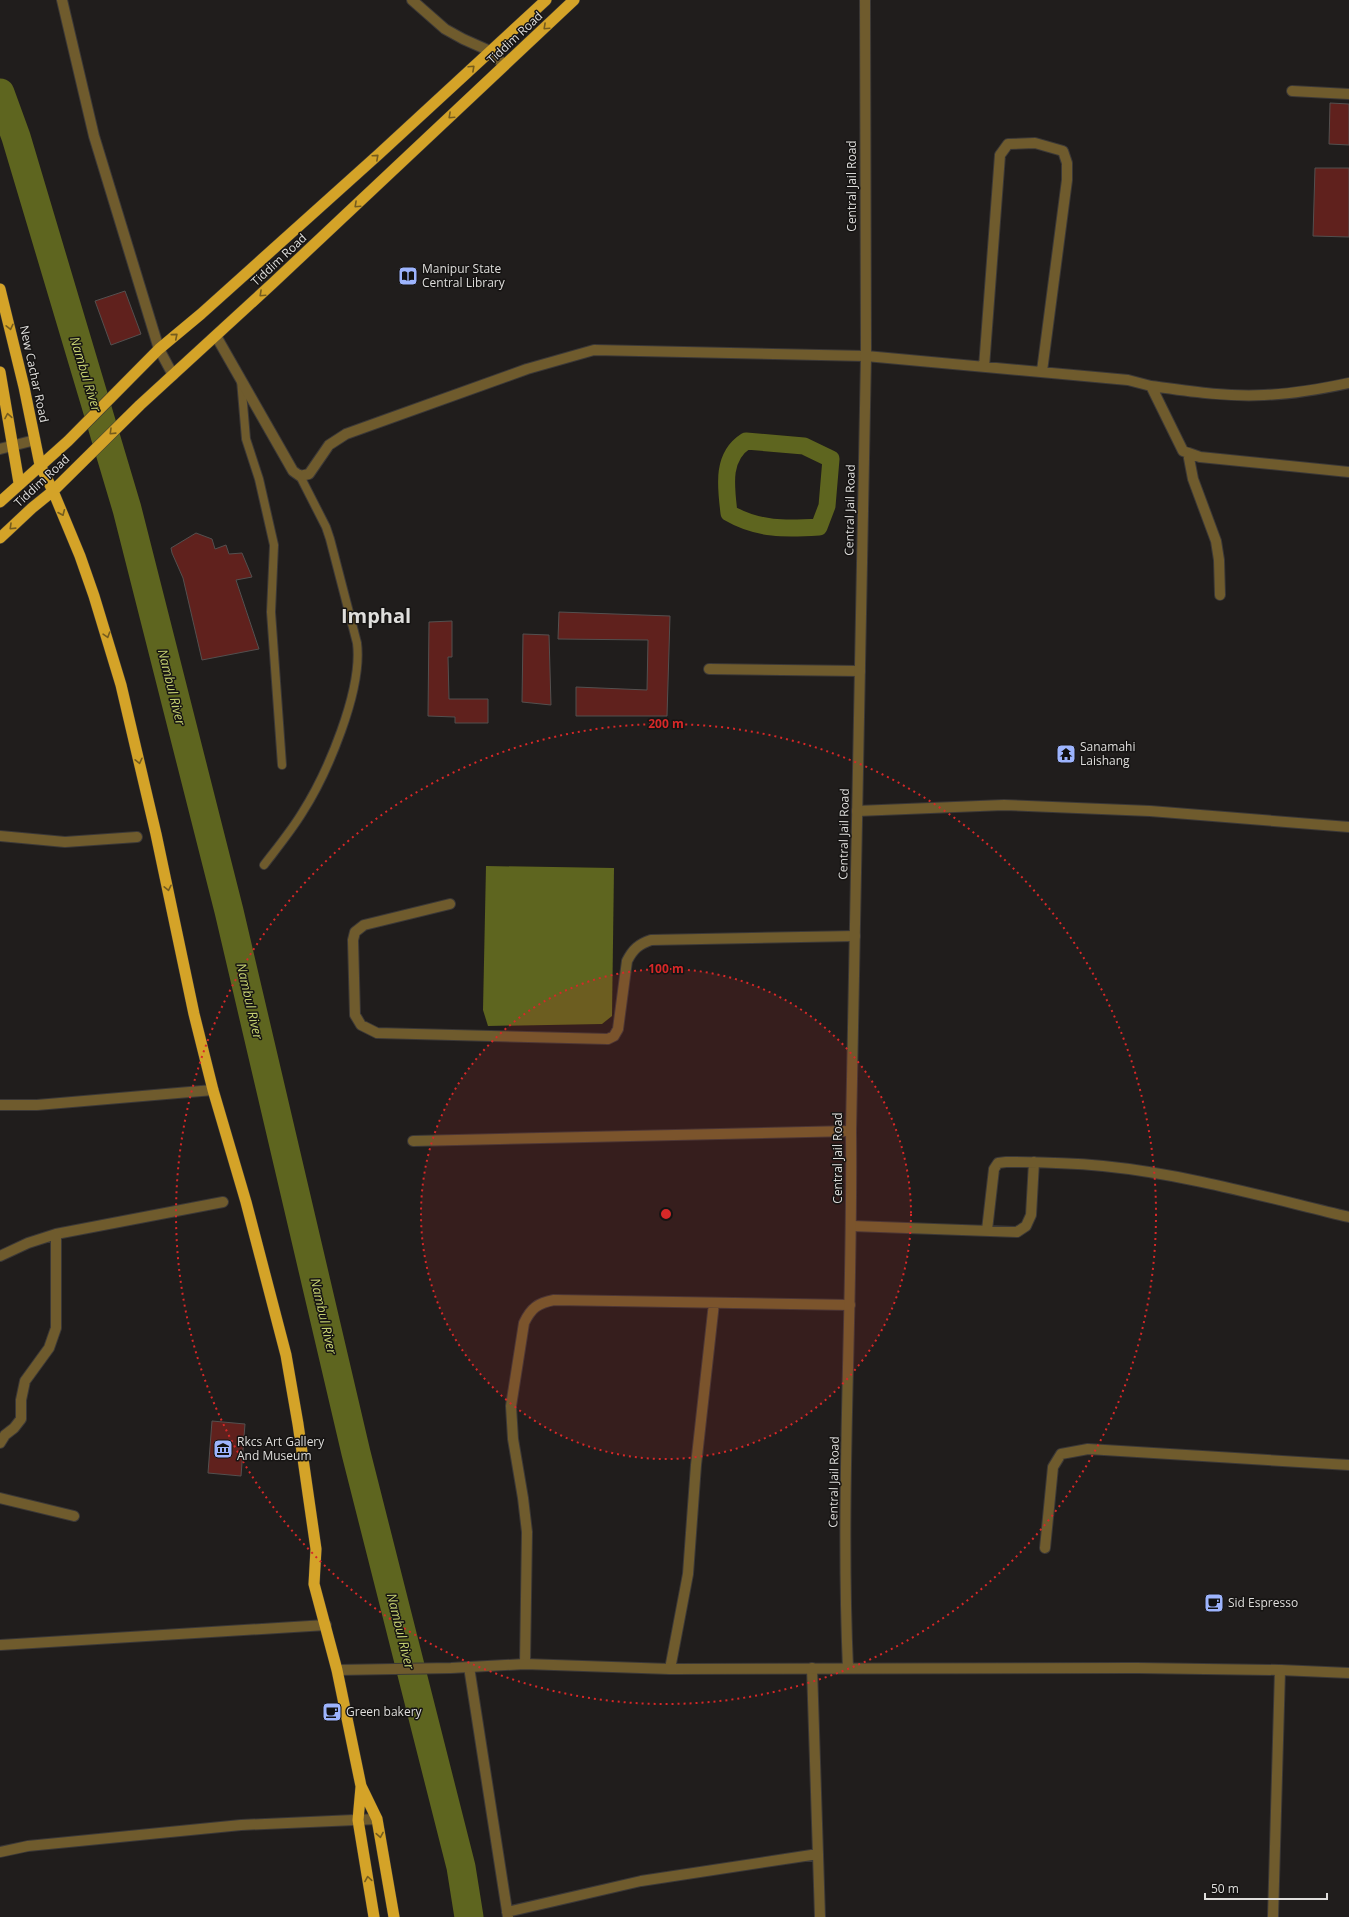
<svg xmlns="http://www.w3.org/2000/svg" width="1349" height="1917" font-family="'Open Sans',sans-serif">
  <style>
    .water { fill: #5e651f }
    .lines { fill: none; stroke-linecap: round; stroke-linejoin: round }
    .canal { stroke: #5e651f; stroke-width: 17 }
    .river { stroke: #5e651f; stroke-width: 29 }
    .building { fill: #60211d; stroke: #53504f }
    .service-casing { stroke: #3b3837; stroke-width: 10 }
    .minor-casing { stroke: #3b3837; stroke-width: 12 }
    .tertiary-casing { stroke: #3b3837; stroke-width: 12 }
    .trunk-casing { stroke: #3b3837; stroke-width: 12 }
    .service { stroke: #6f5b2d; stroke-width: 8 }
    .minor { stroke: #6f5b2d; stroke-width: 10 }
    .tertiary { stroke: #6f5b2d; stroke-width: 10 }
    .trunk { stroke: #d4a328; stroke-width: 11 }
    .oneway { stroke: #755c1e }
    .ring { fill: none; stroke: #d62828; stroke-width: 2; stroke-dasharray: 2 4 }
    .labels { text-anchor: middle; stroke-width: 3; stroke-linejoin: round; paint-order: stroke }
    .street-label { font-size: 12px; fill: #dfdedc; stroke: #161413 }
    .poi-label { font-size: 12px; fill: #dfdedc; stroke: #161413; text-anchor: start }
    .water-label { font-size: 13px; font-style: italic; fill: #c6d170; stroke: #161413 }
    .town-label { font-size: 20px; font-weight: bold; fill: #dfdedc; stroke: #161413 }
    .centre { fill: #d62828; stroke: #161413; stroke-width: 2 }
    .ring-label { font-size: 12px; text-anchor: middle; font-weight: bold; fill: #d62828; stroke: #161413; stroke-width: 3; stroke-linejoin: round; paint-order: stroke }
  </style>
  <rect width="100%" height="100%" fill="#201d1c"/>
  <path class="water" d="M486,866L614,868L612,1016L602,1024L488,1026L483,1010Z"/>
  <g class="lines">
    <path class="canal" d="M746,441L804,446L831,459L827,506L819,527C786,529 758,530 729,513C726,487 721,457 746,441Z"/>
    <path class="river" d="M0,93L16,137L127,509L229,911L356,1453L461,1867L469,1917"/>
  </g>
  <path class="building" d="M1330,103L1349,104V145L1329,144Z
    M1315,168H1349V237L1313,236Z
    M125,291L141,334L111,345L95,301Z
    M196,533L212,539L215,549L226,545L229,554L242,553L252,577L236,580L259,649L202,660L183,578L172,553L171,548Z
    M559,612L670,616L667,716H576V687L647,690L648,640L558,639Z
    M452,621V657H448L449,699H488V723H455V717L428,716L429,622Z
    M523,634L549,635L551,705L522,702Z
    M212,1421L245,1424L241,1476L208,1473Z"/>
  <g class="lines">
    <g class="service-casing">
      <path id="service" d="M241,380L246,439L259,479L274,545L271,612L282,765
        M264,865C277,848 291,831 302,813C327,774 363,690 357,643L330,539L326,527L300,476"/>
    </g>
    <g class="minor-casing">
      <path id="minor" d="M62,0L94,136L159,349L173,375
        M412,0L445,29L463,39L490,51L504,65
        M1292,91L1349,94
        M216,336L293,471L300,476L309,474L329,445L346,434L527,369L594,350L866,356L1128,380L1151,386L1183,451L1200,457L1349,472
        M984,367L1000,155L1008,144L1035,143L1063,151L1067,163V180L1042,371
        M1151,386C1188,391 1226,397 1264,395C1293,394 1321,389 1349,383
        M0,449L35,440
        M1188,453L1193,479L1216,541L1219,560L1220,595
        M709,669L860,671
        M857,811L1004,805L1150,811L1349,827
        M0,836L65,842L137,837
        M450,904L364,925L355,932L353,940L355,1015L361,1025L377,1033L608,1039L614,1036L618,1029L627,961C633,949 639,944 651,940L855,936
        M0,1105H37L213,1090
        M413,1141L851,1131
        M852,1226L1017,1232L1026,1226L1031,1215L1034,1162
        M987,1230L994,1169L998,1163L1006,1162C1038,1162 1071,1163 1103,1166C1185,1174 1269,1198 1349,1217
        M0,1256L28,1243L56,1234L223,1202
        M0,1443L5,1435L14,1428L21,1419V1400L25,1381L49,1348L56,1328V1234
        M0,1498L74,1516
        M1045,1548L1053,1467L1061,1454L1088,1449L1349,1465
        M0,1645L326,1625
        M525,1664L527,1532L523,1498L513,1439L511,1406L524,1323C531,1308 538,1303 554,1300L850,1305
        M469,1667L508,1917
        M812,1668L820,1917
        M670,1669L688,1574L696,1465L714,1303
        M0,1852L28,1846L241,1825L377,1819
        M507,1912L641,1881L818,1854
        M1273,1917L1280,1670"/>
    </g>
    <g class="tertiary-casing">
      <path id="tertiary" d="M848,1668C840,1489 853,1310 851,1131L866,356L865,0
        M337,1670L451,1668L525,1664L670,1669L1137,1668L1280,1670L1349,1673"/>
    </g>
    <g class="trunk-casing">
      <path id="trunk" d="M0,289L24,387L40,465L53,491L80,556L94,596L121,685L156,834L194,1014L213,1090L246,1202L286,1355L298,1424L316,1549L314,1584L337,1670L361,1786L377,1819L394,1917
        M0,372L19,483
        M0,502L68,441L159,349L201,314L379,154L546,0
        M0,538L32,508L53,491L140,405L273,283L574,0
        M361,1787L358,1820L374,1917"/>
    </g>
    <use href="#service" class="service"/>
    <use href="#minor" class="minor"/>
    <use href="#tertiary" class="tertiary"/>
    <use href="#trunk" class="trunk"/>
  </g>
  <defs><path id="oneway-chevron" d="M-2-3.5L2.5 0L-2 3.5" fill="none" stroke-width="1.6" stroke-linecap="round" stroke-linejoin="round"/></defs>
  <g class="oneway">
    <use href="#oneway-chevron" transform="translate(546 27) rotate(137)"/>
    <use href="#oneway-chevron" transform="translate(472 68) rotate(-43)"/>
    <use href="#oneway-chevron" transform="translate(451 116) rotate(137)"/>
    <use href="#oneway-chevron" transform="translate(376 157) rotate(-42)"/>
    <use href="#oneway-chevron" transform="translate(357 205) rotate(137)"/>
    <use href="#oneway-chevron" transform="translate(262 294) rotate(137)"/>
    <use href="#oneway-chevron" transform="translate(10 327) rotate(77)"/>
    <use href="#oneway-chevron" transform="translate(175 336) rotate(-40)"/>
    <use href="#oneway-chevron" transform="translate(8 416) rotate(-100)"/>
    <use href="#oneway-chevron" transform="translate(112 432) rotate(136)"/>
    <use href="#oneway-chevron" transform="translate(62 513) rotate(67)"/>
    <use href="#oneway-chevron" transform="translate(12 527) rotate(136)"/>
    <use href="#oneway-chevron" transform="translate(107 635) rotate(73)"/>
    <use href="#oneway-chevron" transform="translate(139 761) rotate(77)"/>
    <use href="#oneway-chevron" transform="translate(168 888) rotate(78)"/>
    <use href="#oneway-chevron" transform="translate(380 1835) rotate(80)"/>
    <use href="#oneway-chevron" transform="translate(368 1879) rotate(-99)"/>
  </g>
  <circle cx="666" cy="1214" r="245" fill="#d62828" fill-opacity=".12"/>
  <g class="ring">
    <circle cx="666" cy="1214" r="245"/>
    <circle cx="666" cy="1214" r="490"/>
  </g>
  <defs>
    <g id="library-square" transform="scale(1)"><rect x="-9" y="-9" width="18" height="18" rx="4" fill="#9db4fd" stroke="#161413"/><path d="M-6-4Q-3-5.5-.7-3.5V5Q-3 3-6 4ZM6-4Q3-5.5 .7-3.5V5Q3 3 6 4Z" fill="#111"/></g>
    <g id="temple-square" transform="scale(1)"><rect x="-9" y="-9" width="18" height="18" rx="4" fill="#9db4fd" stroke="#161413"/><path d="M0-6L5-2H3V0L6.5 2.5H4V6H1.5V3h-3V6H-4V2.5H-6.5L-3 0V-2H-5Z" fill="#111"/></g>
    <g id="museum-square" transform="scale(1)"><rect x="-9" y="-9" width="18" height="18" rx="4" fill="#9db4fd" stroke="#161413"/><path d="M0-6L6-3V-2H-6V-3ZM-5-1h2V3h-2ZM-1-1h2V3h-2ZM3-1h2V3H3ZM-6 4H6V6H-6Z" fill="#111"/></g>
    <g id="cafe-square" transform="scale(1)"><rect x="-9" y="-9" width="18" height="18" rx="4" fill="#9db4fd" stroke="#161413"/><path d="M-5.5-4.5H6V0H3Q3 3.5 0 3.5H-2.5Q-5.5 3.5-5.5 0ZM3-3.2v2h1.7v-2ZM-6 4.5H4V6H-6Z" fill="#111"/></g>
  </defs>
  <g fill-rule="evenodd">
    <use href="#library-square" x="408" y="276"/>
    <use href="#temple-square" x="1066" y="754"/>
    <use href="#museum-square" x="223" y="1449"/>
    <use href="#cafe-square" x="1214" y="1603"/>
    <use href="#cafe-square" x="332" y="1712"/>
  </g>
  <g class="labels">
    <g class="street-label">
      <text transform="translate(515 38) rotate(-43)" y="4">Tiddim Road</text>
      <text transform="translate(852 186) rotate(-90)" y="4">Central Jail Road</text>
      <text transform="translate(279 260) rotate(-43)" y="4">Tiddim Road</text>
      <text transform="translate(34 374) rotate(78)" y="4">New Cachar Road</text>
      <text transform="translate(42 481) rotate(-43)" y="4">Tiddim Road</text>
      <text transform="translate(850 510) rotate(-89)" y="4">Central Jail Road</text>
      <text transform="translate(844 834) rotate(-89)" y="4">Central Jail Road</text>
      <text transform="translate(838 1158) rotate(-90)" y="4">Central Jail Road</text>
      <text transform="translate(834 1482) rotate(-89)" y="4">Central Jail Road</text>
    </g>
    <g class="poi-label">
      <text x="422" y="273">Manipur State<tspan x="422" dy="14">Central Library</tspan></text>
      <text x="1080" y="751">Sanamahi<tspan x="1080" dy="14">Laishang</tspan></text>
      <text x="237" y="1446">Rkcs Art Gallery<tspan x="237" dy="14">And Museum</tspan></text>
      <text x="1228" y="1607">Sid Espresso</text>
      <text x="346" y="1716">Green bakery</text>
    </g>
    <g class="water-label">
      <text transform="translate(86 374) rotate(73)" y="5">Nambul River</text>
      <text transform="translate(172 687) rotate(76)" y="5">Nambul River</text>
      <text transform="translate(250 1001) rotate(77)" y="5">Nambul River</text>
      <text transform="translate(324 1316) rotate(77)" y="5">Nambul River</text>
      <text transform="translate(401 1631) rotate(76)" y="5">Nambul River</text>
    </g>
    <g class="town-label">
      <text x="376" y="623">Imphal</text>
    </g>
  </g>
  <circle cx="666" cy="1214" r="6" class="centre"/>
  <g class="ring-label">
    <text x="666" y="728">200 m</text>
    <text x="666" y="973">100 m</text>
  </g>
  <path d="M1205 1893v6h122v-6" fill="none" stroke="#dfdedc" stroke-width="2"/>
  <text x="1211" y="1893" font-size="12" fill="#dfdedc" stroke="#161413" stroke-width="3" paint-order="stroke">50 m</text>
</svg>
